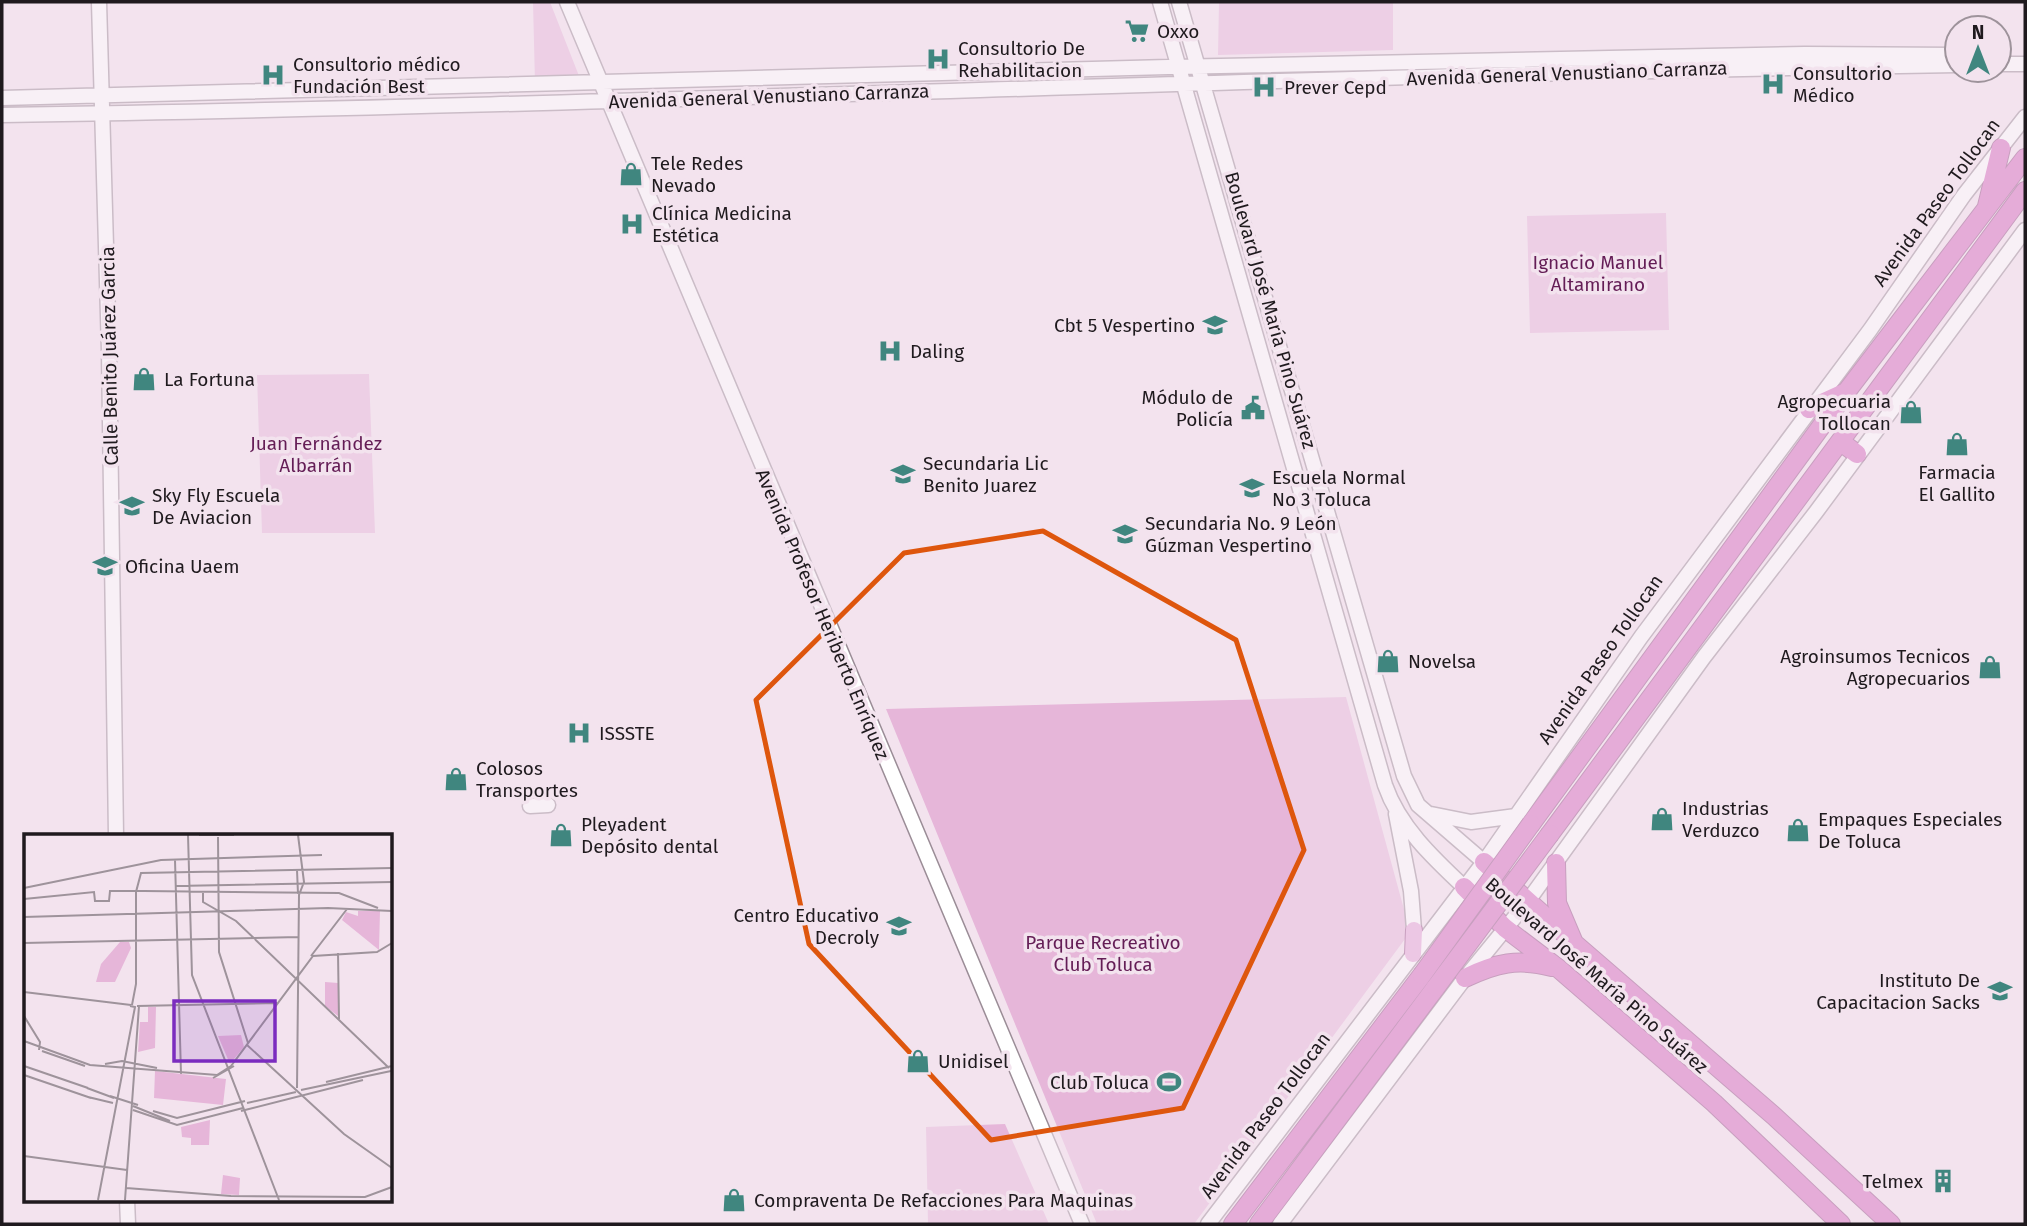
<svg xmlns="http://www.w3.org/2000/svg" width="2027" height="1226" font-family="'Fira Sans',sans-serif">
  <style>
    .green { fill: #e6b6d9 }
    .lines { fill: none; stroke-linecap: round; stroke-linejoin: round }
    .secondary-casing { stroke: #9b8d97; stroke-width: 17 }
    .primary-casing { stroke: #954d85; stroke-width: 18 }
    .highway-casing { stroke: #954d85; stroke-width: 20 }
    .secondary { stroke: #fff; stroke-width: 14 }
    .primary { stroke: #e5a4d7; stroke-width: 16 }
    .highway { stroke: #d468bd; stroke-width: 18 }
    .highway-bridge-casing { stroke: #954d85; stroke-width: 20; stroke-linecap: butt }
    .highway-bridge { stroke: #d468bd; stroke-width: 18 }
    .marked { fill: none; stroke: #de560d; stroke-width: 5; stroke-linejoin: round }
    .labels { text-anchor: middle; stroke-width: 7; stroke-linejoin: round; paint-order: stroke }
    .poi-label { font-size: 19px; fill: #1f1a1e; stroke: #f3e3ee; text-anchor: start }
    .street-label { font-size: 19px; fill: #1f1a1e; stroke: #f3e3ee }
    .park-label { font-size: 19px; fill: #641d56; stroke: #f3e3ee }
    .inset-road { fill: none; stroke: #9e939b; stroke-width: 2 }
    .view { fill: #7b2cbf; fill-opacity: 0.15; stroke: #7b2cbf; stroke-width: 3.5 }
    .inset-edge { fill: none; stroke: #1f1a1e; stroke-width: 3.5 }
  </style>
  <rect width="100%" height="100%" fill="#f3e3ee"/>
  <path class="green" d="M533,2H550L581,81L535,83Z
    M1219,2H1393V50L1218,55Z
    M1666,213L1669,330L1530,333L1527,216Z
    M369,374L375,533H262L257,375Z
    M1346,697L1405,913V939L1194,1224H1097L886,709Z
    M1005,1124L1049,1224H928L926,1127Z"/>
  <g class="lines">
    <g class="secondary-casing">
      <path id="secondary" d="M99,2L109,351L116,836
        M567,2L1082,1224
        M1160,2L1385,785C1399,826 1433,858 1464,887
        M1179,2L1404,776L1418,805L1484,862
        M1999,64H2025
        M2,98L1168,67L1805,54L1957,55
        M2,115C654,105 1305,75 1957,65
        M530,806L548,805
        M1396,814L1411,891L1414,930
        M1431,814L1471,822L1516,816
        M127,1200L128,1224
        M1208,1224L1484,862L1641,637L1870,330L1964,195L2025,117
        M1280,1224L1465,978L1528,901L1704,657L1816,512L2025,230"/>
    </g>
    <g class="primary-casing">
      <path id="primary" d="M1413,954L1414,930"/>
    </g>
    <g class="highway-casing">
      <path id="highway" d="M1987,206L2001,148
        M1809,409L1844,393
        M1841,442L1857,454
        M1531,824L1847,391L2025,158
        M1550,834L2025,191
        M1484,862L1567,936
        M1556,863L1557,903L1574,943L1774,1116L1891,1224
        M1464,887L1505,928L1559,969L1714,1103L1841,1224
        M1465,978C1496,963 1518,958 1552,967
        M1233,1224L1422,975
        M1259,1224L1436,987"/>
    </g>
    <use href="#secondary" class="secondary"/>
    <use href="#primary" class="primary"/>
    <use href="#highway" class="highway"/>
    <g class="highway-bridge-casing">
      <path id="highway-bridge" d="M1422,975L1531,824
        M1436,987L1550,834"/>
    </g>
    <use href="#highway-bridge" class="highway-bridge"/>
  </g>
  <path d="M0 0H2027V1226H0ZM1043,531L1236,640L1304,850L1183,1108L991,1140L809,944L756,700L904,553Z" fill="#f3e3ee" fill-opacity=".55" fill-rule="evenodd"/>
  <path class="marked" d="M1043,531L1236,640L1304,850L1183,1108L991,1140L809,944L756,700L904,553Z"/>
  <defs>
    <g id="supermarket-bare" transform="scale(1.89)"><path d="M-6-5.5h2.5l.6 2H6L4.5 2H-2.5L-4.4-4H-6ZM-1.5 3.2a1.3 1.3 0 1 0 .1 0ZM3 3.2a1.3 1.3 0 1 0 .1 0Z" fill="#40867f" stroke="#f3e3ee" stroke-width="2.5" paint-order="stroke"/></g>
    <g id="hospital-bare" transform="scale(1.89)"><path d="M-5-5h3v3.5h4V-5h3V5h-3V1.5h-4V5h-3Z" fill="#40867f" stroke="#f3e3ee" stroke-width="2.5" paint-order="stroke"/></g>
    <g id="shop-bare" transform="scale(1.89)"><path d="M-5-2.5h2.3a2.7 3.5 0 0 1 5.4 0H5L5.5 6h-11ZM-1.5-2.5h3a1.5 2.3 0 0 0-3 0Z" fill="#40867f" stroke="#f3e3ee" stroke-width="2.5" paint-order="stroke"/></g>
    <g id="school-bare" transform="scale(1.89)"><path d="M0-5L7-2L0 1L-7-2ZM-4 1L0 2.5L4 1V4Q0 6-4 4Z" fill="#40867f" stroke="#f3e3ee" stroke-width="2.5" paint-order="stroke"/></g>
    <g id="civic-bare" transform="scale(1.89)"><path d="M-.6-6.5H3V-4.5H.6V-3L4-1V1h2V6H-6V1h2V-1L-.6-3ZM-1.2 2.5V6h2.4V2.5Z" fill="#40867f" stroke="#f3e3ee" stroke-width="2.5" paint-order="stroke"/></g>
    <g id="university-bare" transform="scale(1.89)"><path d="M0-5L7-2L0 1L-7-2ZM-4 1L0 2.5L4 1V4Q0 6-4 4Z" fill="#40867f" stroke="#f3e3ee" stroke-width="2.5" paint-order="stroke"/></g>
    <g id="stadium-bare" transform="scale(1.89)"><path d="M0-5a6.5 5 0 1 0 0 10a6.5 5 0 1 0 0-10ZM-3.5-1.8h7v3.6h-7Z" fill="#40867f" stroke="#f3e3ee" stroke-width="2.5" paint-order="stroke"/></g>
    <g id="building-bare" transform="scale(1.89)"><path d="M-4-6H4V6H1V3H-1V6H-4ZM-2.5-4.3h1.7v1.8h-1.7ZM.8-4.3h1.7v1.8H.8ZM-2.5-1h1.7V.8h-1.7ZM.8-1h1.7V.8H.8Z" fill="#40867f" stroke="#f3e3ee" stroke-width="2.5" paint-order="stroke"/></g>
  </defs>
  <g fill-rule="evenodd">
    <use href="#supermarket-bare" x="1137" y="31"/>
    <use href="#hospital-bare" x="938" y="59"/>
    <use href="#hospital-bare" x="273" y="75"/>
    <use href="#hospital-bare" x="1773" y="84"/>
    <use href="#hospital-bare" x="1264" y="87"/>
    <use href="#shop-bare" x="631" y="174"/>
    <use href="#hospital-bare" x="632" y="224"/>
    <use href="#school-bare" x="1215" y="325"/>
    <use href="#hospital-bare" x="890" y="351"/>
    <use href="#shop-bare" x="144" y="379"/>
    <use href="#civic-bare" x="1253" y="408"/>
    <use href="#shop-bare" x="1911" y="412"/>
    <use href="#shop-bare" x="1957" y="444"/>
    <use href="#school-bare" x="903" y="474"/>
    <use href="#university-bare" x="1252" y="488"/>
    <use href="#university-bare" x="132" y="506"/>
    <use href="#school-bare" x="1125" y="534"/>
    <use href="#university-bare" x="105" y="566"/>
    <use href="#shop-bare" x="1388" y="661"/>
    <use href="#shop-bare" x="1990" y="667"/>
    <use href="#hospital-bare" x="579" y="733"/>
    <use href="#shop-bare" x="456" y="779"/>
    <use href="#shop-bare" x="1662" y="819"/>
    <use href="#shop-bare" x="1798" y="830"/>
    <use href="#shop-bare" x="561" y="835"/>
    <use href="#school-bare" x="899" y="926"/>
    <use href="#school-bare" x="2000" y="991"/>
    <use href="#shop-bare" x="918" y="1061"/>
    <use href="#stadium-bare" x="1169" y="1082"/>
    <use href="#building-bare" x="1943" y="1181"/>
    <use href="#shop-bare" x="734" y="1200"/>
  </g>
  <g class="labels">
    <g class="poi-label">
      <text x="1157" y="38">Oxxo</text>
      <text x="958" y="55">Consultorio De<tspan x="958" dy="22">Rehabilitacion</tspan></text>
      <text x="293" y="71">Consultorio médico<tspan x="293" dy="22">Fundación Best</tspan></text>
      <text x="1793" y="80">Consultorio<tspan x="1793" dy="22">Médico</tspan></text>
      <text x="1284" y="94">Prever Cepd</text>
      <text x="651" y="170">Tele Redes<tspan x="651" dy="22">Nevado</tspan></text>
      <text x="652" y="220">Clínica Medicina<tspan x="652" dy="22">Estética</tspan></text>
      <text x="1195" y="332" text-anchor="end">Cbt 5 Vespertino</text>
      <text x="910" y="358">Daling</text>
      <text x="164" y="386">La Fortuna</text>
      <text x="1233" y="404" text-anchor="end">Módulo de<tspan x="1233" dy="22">Policía</tspan></text>
      <text x="1891" y="408" text-anchor="end">Agropecuaria<tspan x="1891" dy="22">Tollocan</tspan></text>
      <text x="923" y="470">Secundaria Lic<tspan x="923" dy="22">Benito Juarez</tspan></text>
      <text x="1957" y="479" text-anchor="middle">Farmacia<tspan x="1957" dy="22">El Gallito</tspan></text>
      <text x="1272" y="484">Escuela Normal<tspan x="1272" dy="22">No 3 Toluca</tspan></text>
      <text x="152" y="502">Sky Fly Escuela<tspan x="152" dy="22">De Aviacion</tspan></text>
      <text x="1145" y="530">Secundaria No. 9 León<tspan x="1145" dy="22">Gúzman Vespertino</tspan></text>
      <text x="125" y="573">Oficina Uaem</text>
      <text x="1970" y="663" text-anchor="end">Agroinsumos Tecnicos<tspan x="1970" dy="22">Agropecuarios</tspan></text>
      <text x="1408" y="668">Novelsa</text>
      <text x="599" y="740">ISSSTE</text>
      <text x="476" y="775">Colosos<tspan x="476" dy="22">Transportes</tspan></text>
      <text x="1682" y="815">Industrias<tspan x="1682" dy="22">Verduzco</tspan></text>
      <text x="1818" y="826">Empaques Especiales<tspan x="1818" dy="22">De Toluca</tspan></text>
      <text x="581" y="831">Pleyadent<tspan x="581" dy="22">Depósito dental</tspan></text>
      <text x="879" y="922" text-anchor="end">Centro Educativo<tspan x="879" dy="22">Decroly</tspan></text>
      <text x="1980" y="987" text-anchor="end">Instituto De<tspan x="1980" dy="22">Capacitacion Sacks</tspan></text>
      <text x="938" y="1068">Unidisel</text>
      <text x="1149" y="1089" text-anchor="end">Club Toluca</text>
      <text x="1923" y="1188" text-anchor="end">Telmex</text>
      <text x="754" y="1207">Compraventa De Refacciones Para Maquinas</text>
    </g>
    <g class="street-label">
      <text transform="translate(1567 73) rotate(-2)" y="7">Avenida General Venustiano Carranza</text>
      <text transform="translate(769 96) rotate(-2)" y="7">Avenida General Venustiano Carranza</text>
      <text transform="translate(1936 202) rotate(-54)" y="7">Avenida Paseo Tollocan</text>
      <text transform="translate(1271 310) rotate(74)" y="7">Boulevard José María Pino Suárez</text>
      <text transform="translate(109 356) rotate(-91)" y="7">Calle Benito Juárez Garcia</text>
      <text transform="translate(823 614) rotate(67)" y="7">Avenida Profesor Heriberto Enríquez</text>
      <text transform="translate(1600 659) rotate(-55)" y="7">Avenida Paseo Tollocan</text>
      <text transform="translate(1597 975) rotate(41)" y="7">Boulevard José María Pino Suárez</text>
      <text transform="translate(1265 1115) rotate(-53)" y="7">Avenida Paseo Tollocan</text>
    </g>
    <g class="park-label">
      <text x="1598" y="269">Ignacio Manuel<tspan x="1598" dy="22">Altamirano</tspan></text>
      <text x="316" y="450">Juan Fernández<tspan x="316" dy="22">Albarrán</tspan></text>
      <text x="1103" y="949">Parque Recreativo<tspan x="1103" dy="22">Club Toluca</tspan></text>
    </g>
  </g>
  <g transform="translate(24 834)">
    <rect width="368" height="368" fill="#f3e3ee"/>
    <path d="M334,77H356L355,116L318,86L322,78L334,82ZM96,108H105L107,114L91,148H72L77,130ZM301,148L314,149V182L301,172ZM124,173H132L131,214L114,218L116,188H124ZM217,201L220,213L206,230L194,202ZM131,237L202,245L199,271L130,264ZM186,286L185,311H167V304L158,303L157,293ZM199,341L216,344L215,361L197,360Z" fill="#e6b6d9"/>
    <path class="inset-road" d="M164,1L168,141L255,366M175,1H210M194,3L195,118L224,209M151,26L157,240M273,36L274,60M151,52L368,48M0,54L137,26L298,21M179,59V68L212,87L365,234M0,65L70,58L71,67H85L86,57H120L315,59L354,74M0,83L304,74L368,77M0,109L275,103M314,119L315,185M287,122L323,75M0,158L107,171M108,171L112,150V58L117,39L368,34M113,172L253,169M0,182L16,208L15,216M0,207L66,231L193,241L207,232L289,122L353,118L368,109M223,211L320,300L368,334M18,217L61,232M81,230L98,227L133,234M0,232L64,254M0,241L67,264M189,244L210,232M302,248L368,232M63,254L90,264M273,254L275,61L280,48L274,1M277,256L367,237M86,262L114,271M64,263L89,269M223,269L272,258M109,272L146,287M109,276L153,291L219,274M129,277L153,284L221,267M217,277L339,246M0,322L103,336M102,354L207,362L341,363L368,353M74,366L111,173L106,172M101,366L115,172"/>
    <path class="view" d="M150,167H251V227H150Z"/>
    <rect width="368" height="368" class="inset-edge"/>
  </g>
  <rect width="2027" height="1226" fill="none" stroke="#1f1a1e" stroke-width="7"/>
  <g transform="translate(1978 49)"><circle r="33" fill="#f3e3ee" stroke="#9e939b" stroke-width="2"/>
  <path d="M0-5L12 26L0 18L-12 26Z" fill="#40867f"/>
  <text y="-10" font-size="19" font-weight="bold" text-anchor="middle" fill="#1f1a1e">N</text>
  </g>
</svg>
